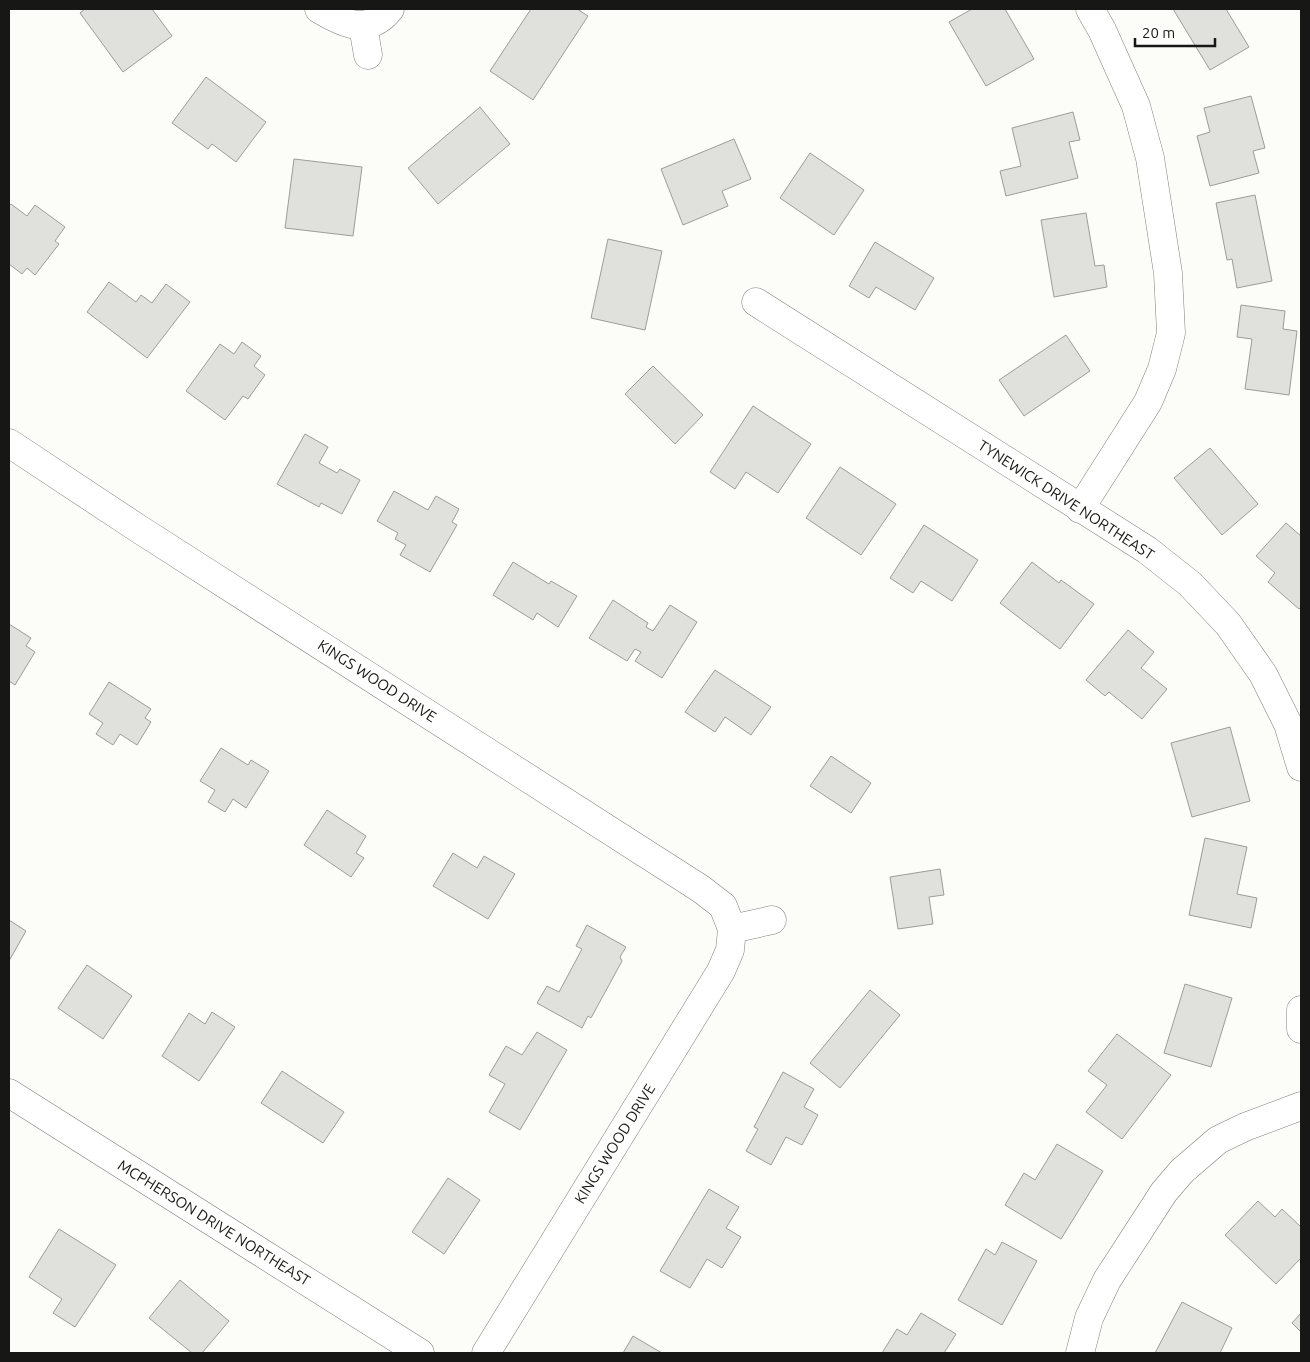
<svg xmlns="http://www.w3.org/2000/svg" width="1310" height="1362" font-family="Ubuntu,sans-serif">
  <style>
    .building { fill: #e0e0dc; stroke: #9c9c98 }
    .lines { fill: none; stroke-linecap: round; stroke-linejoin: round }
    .minor-casing { stroke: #807f7c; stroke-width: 29 }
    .minor { stroke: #fff; stroke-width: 28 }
    .labels { text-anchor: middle; stroke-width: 4; stroke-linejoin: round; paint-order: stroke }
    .street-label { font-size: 15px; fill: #171716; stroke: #fffffe }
  </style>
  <rect width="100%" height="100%" fill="#fcfcf8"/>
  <path class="building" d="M85,9H152L172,36L123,72L80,13Z
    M531,9H577L588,16L533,100L490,71Z
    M972,9H1005L1034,59L986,86L949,22Z
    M1173,9H1226L1249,47L1210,70Z
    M206,77L266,122L236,162L212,144L208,149L172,123Z
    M1251,96L1265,148L1253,151L1259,173L1210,186L1197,136L1210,132L1204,108Z
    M480,107L510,144L438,204L408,168Z
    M1073,112L1080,140L1069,142L1078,178L1006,196L1000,171L1021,166L1012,128Z
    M734,139L751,179L722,191L728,206L683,225L661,169Z
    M810,153L864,190L834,235L780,198Z
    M294,159L362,167L353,236L285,228Z
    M1255,195L1272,281L1237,288L1232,259L1227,260L1216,203Z
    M11,204L27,216L35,205L65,227L55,241L59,244L35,275L27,268L22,274L9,264V206Z
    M1086,213L1095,266L1104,265L1107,287L1054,297L1041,220Z
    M608,239L662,251L645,330L591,318Z
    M875,242L934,278L915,310L876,287L869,298L849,286Z
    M109,282L136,302L141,295L152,303L166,284L190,302L147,358L87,312Z
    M1241,305L1285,311L1283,329L1297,331L1289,395L1245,389L1252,339L1237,337Z
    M1066,335L1090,371L1024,416L999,380Z
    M242,342L261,356L254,366L265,375L248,399L243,396L225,420L186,391L220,344L234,354Z
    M653,366L703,415L675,444L625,394Z
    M753,406L811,444L778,493L746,472L735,489L710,472Z
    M305,434L328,447L319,463L337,473L340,469L360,480L342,514L321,503L319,507L277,484Z
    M1210,448L1258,504L1222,535L1174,478Z
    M840,467L896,504L861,555L806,518Z
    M394,491L428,510L436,496L459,509L452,522L457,525L430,572L400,555L406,545L395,539L398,533L377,521Z
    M1286,523L1301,536V607L1299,609L1268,582L1275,573L1256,556Z
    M924,525L978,560L952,601L921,581L913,593L890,578Z
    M513,562L549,584L551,581L577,596L558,627L537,613L533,620L493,595Z
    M1032,562L1059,583L1061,580L1094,604L1060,649L1000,603Z
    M613,600L648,623L646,627L653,631L670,605L697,622L662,678L635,661L641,652L635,649L627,661L589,638Z
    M9,624L31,638L26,646L35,652L15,685L9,681Z
    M1128,630L1154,652L1141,668L1167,689L1142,719L1109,692L1105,696L1086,680Z
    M715,670L771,707L751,735L725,717L715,732L685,712Z
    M109,682L151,709L145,718L151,722L137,745L120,734L113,745L96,734L103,723L89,714Z
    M1230,727L1250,801L1192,817L1171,743Z
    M221,748L248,765L251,760L269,771L246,808L233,799L225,812L208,802L215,790L200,781Z
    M831,756L871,783L851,813L810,786Z
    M327,810L366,836L356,853L364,858L351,877L304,845Z
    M1205,838L1247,847L1237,894L1257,898L1251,928L1189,915Z
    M453,853L477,868L484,856L515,874L488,919L433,886Z
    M940,869L944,895L929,897L933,924L898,929L890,877Z
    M9,920L26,931L9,961Z
    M587,925L626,947L620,957L622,961L591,1018L588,1016L582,1028L537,1003L547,986L559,992L582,949L576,946Z
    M87,965L132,996L103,1039L58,1008Z
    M1185,984L1232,998L1211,1067L1164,1053Z
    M870,990L900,1015L840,1088L810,1063Z
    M212,1012L235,1027L199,1081L162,1056L189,1013L205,1024Z
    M537,1032L567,1050L520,1130L489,1112L505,1084L489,1075L506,1046L522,1055Z
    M1117,1034L1171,1075L1122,1139L1086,1112L1107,1085L1088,1071Z
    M282,1071L344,1112L323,1143L261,1103Z
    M783,1072L814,1089L804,1107L818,1115L802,1145L786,1137L771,1165L746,1151L758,1129L754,1127Z
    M1057,1144L1103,1171L1061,1239L1005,1205L1024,1173L1035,1180Z
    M448,1178L480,1200L444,1254L412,1232Z
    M709,1189L739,1207L726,1228L741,1237L722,1268L707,1259L690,1288L660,1271Z
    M1258,1201L1275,1217L1282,1209L1301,1227V1258L1276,1284L1225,1235Z
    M59,1229L116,1265L75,1327L53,1313L62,1299L29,1277Z
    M1002,1242L1037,1261L1002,1325L958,1300L986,1249L995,1255Z
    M180,1280L229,1321L202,1353H192L149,1318Z
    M1182,1302L1232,1328L1220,1353H1155Z
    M921,1313L956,1334L944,1353H882L897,1329L907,1335Z
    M1301,1313V1332L1292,1323Z
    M633,1336L662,1353H623Z"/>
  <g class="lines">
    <g class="minor-casing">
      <path id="minor" d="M319,9C344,24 368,36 390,9
        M363,26L368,55
        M756,302L1147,550L1190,584L1228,624L1263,674L1288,724L1301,767
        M9,443L139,529L701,889L723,906L732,929L730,950L721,971L486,1353
        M1080,509L1148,402L1162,369L1171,333L1168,273L1150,158L1136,106L1102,30L1090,9
        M732,929L772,920
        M1301,1010V1029
        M9,1093L420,1353
        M1080,1353L1089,1318L1107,1280L1164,1192L1182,1171L1218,1140L1245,1127L1301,1106"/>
    </g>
    <use href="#minor" class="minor"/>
  </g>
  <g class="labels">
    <g class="street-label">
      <text transform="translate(1066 500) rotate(33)" y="5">TYNEWICK DRIVE NORTHEAST</text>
      <text transform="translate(377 681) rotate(33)" y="5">KINGS WOOD DRIVE</text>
      <text transform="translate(615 1144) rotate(-58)" y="5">KINGS WOOD DRIVE</text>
      <text transform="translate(214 1223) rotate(32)" y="5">MCPHERSON DRIVE NORTHEAST</text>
    </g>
  </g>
  <rect width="1310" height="1362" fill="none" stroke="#171716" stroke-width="20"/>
  <path d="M1135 38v8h80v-8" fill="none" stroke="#171716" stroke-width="2.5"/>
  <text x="1142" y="38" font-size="15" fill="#171716" stroke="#fffffe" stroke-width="4" paint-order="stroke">20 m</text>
</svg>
